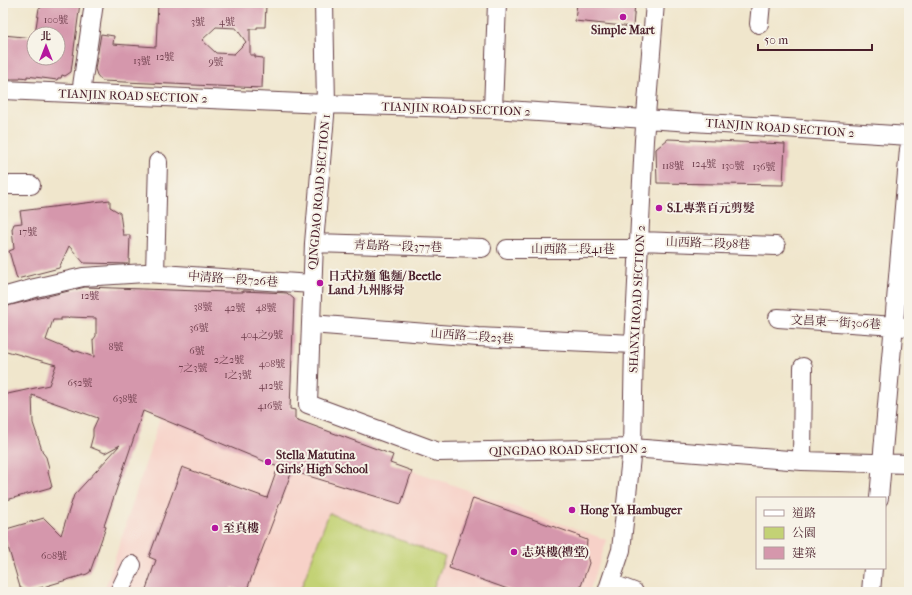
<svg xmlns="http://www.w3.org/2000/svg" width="912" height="595" font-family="'IM FELL French Canon','Noto Serif TC',serif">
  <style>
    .built { fill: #f7d1c8 }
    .green { fill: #c3d275; stroke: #867850 }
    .building { fill: #d597ac; fill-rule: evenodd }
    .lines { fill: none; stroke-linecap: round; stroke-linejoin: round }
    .minor-casing { stroke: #633d43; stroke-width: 20 }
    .minor { stroke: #fff; stroke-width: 18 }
    .poi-dot { fill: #b5179e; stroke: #f7f3e8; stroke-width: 1.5 }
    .labels { text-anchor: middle; stroke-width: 4; stroke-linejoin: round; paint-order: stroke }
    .number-label { font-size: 10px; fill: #6d3d4b }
    .poi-label { font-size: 12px; font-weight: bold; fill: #4a1f2b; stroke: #f7f3e8; text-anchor: start }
    .street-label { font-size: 12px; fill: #4a1f2b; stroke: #f7f3e8 }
  </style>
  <rect width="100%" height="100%" fill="#f7f3e8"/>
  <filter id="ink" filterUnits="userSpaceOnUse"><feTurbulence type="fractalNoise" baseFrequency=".025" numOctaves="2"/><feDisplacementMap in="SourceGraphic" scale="8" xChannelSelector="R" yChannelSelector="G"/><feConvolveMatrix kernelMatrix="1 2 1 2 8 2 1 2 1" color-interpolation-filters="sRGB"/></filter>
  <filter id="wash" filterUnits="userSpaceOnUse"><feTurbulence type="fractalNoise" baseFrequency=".012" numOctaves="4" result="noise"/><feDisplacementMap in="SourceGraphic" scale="16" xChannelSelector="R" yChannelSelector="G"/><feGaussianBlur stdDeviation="0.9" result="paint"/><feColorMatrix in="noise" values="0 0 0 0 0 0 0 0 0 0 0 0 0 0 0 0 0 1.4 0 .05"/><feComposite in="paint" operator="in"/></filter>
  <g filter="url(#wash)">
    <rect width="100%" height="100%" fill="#f0e6cc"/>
    <path class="built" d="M171,384L607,540L589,592H104Z"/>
    <path class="green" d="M329,513L445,557L432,592H303L300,591Z"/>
    <g id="blocks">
      <path class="building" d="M41,3H80L71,72L65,76L62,75L61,78H58L57,80L27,76V78L20,77V79H3V35L34,38V58H58V34H35L39,8H41Z
        M158,3H258V5H266L265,27H257V29H250V55H255V57L263,58L262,88L102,81L97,75L95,69L101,34L114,36L113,44L156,47ZM216,27L236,28L246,42L234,54L216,53L202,40Z
        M577,3H635L633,27L575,21Z
        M668,139L785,144L783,185L657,183L656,149Z
        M110,200V207L120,213L123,235H130L129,264L84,263L69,246L59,268L17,279L9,251L14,249L12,229L14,224L22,223L20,211Z
        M85,287L228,292H243V291L287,293L294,299L290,409L295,410V419L393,455L390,463L412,471L401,504L292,471L246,592L231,587L230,592H145L156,560L149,557L182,467L267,498L278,467L143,411L104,526L106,527L90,572L87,574L26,592L20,587L3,530L44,518L61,535L74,495L120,445L105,453L90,447L93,436V429L98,418L32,395L33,423L43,453L46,457L49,468L48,472L52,487L3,501V395L49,385L56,365L3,350V307ZM69,317L96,318V336L93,340L94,357L77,351L75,352L46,340L53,320H61V318H68Z
        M473,498L580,536L579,537L587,540L586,552L589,563L579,592H516L449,568Z"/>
    </g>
  </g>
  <g filter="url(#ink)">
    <use href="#blocks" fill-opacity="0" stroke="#633d43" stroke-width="1"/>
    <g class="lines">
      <g class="minor-casing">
        <path id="minor" d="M324,3L326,104L314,243L308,404L438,452L632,448L802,461L909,464
          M759,24L761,3
          M3,90L326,104L493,109L909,136
          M81,93L94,3
          M493,109L497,3
          M3,185H31
          M640,241L776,246
          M314,243L482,248
          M507,249H639
          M155,273L158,162
          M3,297L35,288L83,277L145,273L312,284
          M778,318L909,327
          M311,324L478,337L634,344
          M802,461L803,367
          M879,498L909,149
          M610,583L634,592
          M119,592L132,565
          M607,592L621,550L632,448L634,344L644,140L655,3
          M871,592L873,568"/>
      </g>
      <use href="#minor" class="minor"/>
    </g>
  </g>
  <g class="poi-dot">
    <circle cx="623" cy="17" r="4"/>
    <circle cx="659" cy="208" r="4"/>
    <circle cx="320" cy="283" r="4"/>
    <circle cx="268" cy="462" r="4"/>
    <circle cx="572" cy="510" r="4"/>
    <circle cx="215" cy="528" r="4"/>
    <circle cx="514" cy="552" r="4"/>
  </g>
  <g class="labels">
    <g class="number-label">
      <text x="56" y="23">100號</text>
      <text x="198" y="25">3號</text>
      <text x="227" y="25">4號</text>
      <text x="165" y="60">12號</text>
      <text x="142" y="64">13號</text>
      <text x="216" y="65">9號</text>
      <text x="704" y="167">124號</text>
      <text x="673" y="169">118號</text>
      <text x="733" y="169">130號</text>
      <text x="764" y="170">136號</text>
      <text x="28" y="235">17號</text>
      <text x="90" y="299">12號</text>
      <text x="203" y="310">38號</text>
      <text x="235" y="311">42號</text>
      <text x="266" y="311">48號</text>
      <text x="199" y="331">36號</text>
      <text x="262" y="338">404之9號</text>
      <text x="116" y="350">8號</text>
      <text x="197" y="354">6號</text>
      <text x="229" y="363">2之2號</text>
      <text x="272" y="367">408號</text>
      <text x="193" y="371">7之3號</text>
      <text x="238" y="378">1之3號</text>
      <text x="80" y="386">652號</text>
      <text x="271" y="389">412號</text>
      <text x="125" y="402">638號</text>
      <text x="270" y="409">416號</text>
      <text x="54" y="559">608號</text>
    </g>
    <g class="poi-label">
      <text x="623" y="34" text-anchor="middle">Simple Mart</text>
      <text x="667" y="212">S.L專業百元剪髮</text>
      <text x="328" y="280">日式拉麵 龜麵/ Beetle<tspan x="328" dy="14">Land 九州豚骨</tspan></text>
      <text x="276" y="459">Stella Matutina<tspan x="276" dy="14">Girls' High School</tspan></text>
      <text x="580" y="514">Hong Ya Hambuger</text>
      <text x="223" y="532">至真樓</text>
      <text x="522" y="556">志英樓(禮堂)</text>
    </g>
    <g class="street-label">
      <text transform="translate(133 96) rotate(2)" y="4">TIANJIN ROAD SECTION 2</text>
      <text transform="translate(456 109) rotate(2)" y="4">TIANJIN ROAD SECTION 2</text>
      <text transform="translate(780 128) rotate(4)" y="4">TIANJIN ROAD SECTION 2</text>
      <text transform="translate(319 192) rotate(-85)" y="4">QINGDAO ROAD SECTION 1</text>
      <text transform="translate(708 243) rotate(2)" y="4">山西路二段98巷</text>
      <text transform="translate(398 246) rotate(2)" y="4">青島路一段377巷</text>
      <text x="573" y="253">山西路二段41巷</text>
      <text transform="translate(233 279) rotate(4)" y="4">中清路一段726巷</text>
      <text transform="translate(637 299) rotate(-87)" y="4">SHANXI ROAD SECTION 2</text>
      <text transform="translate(836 322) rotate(3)" y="4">文昌東一街306巷</text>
      <text transform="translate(472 336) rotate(4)" y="4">山西路二段23巷</text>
      <text transform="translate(568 450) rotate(-1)" y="4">QINGDAO ROAD SECTION 2</text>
    </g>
  </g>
  <rect width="912" height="595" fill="none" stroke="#f7f3e8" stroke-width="16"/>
  <rect x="756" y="497" width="130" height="72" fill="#f7f3e8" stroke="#b29e9c"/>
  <rect x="764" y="510" width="20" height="6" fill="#ffffff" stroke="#b29e9c"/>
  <text x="792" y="517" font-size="12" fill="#4a1f2b">道路</text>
  <rect x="764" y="527" width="20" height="12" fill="#c3d275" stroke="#b29e9c"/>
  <text x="792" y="537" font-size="12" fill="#4a1f2b">公園</text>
  <rect x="764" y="547" width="20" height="12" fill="#d597ac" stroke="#b29e9c"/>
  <text x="792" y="557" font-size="12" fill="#4a1f2b">建築</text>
  <g transform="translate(46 46)"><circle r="19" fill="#f7f3e8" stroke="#b29e9c"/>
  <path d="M0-3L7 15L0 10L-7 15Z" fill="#b5179e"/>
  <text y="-6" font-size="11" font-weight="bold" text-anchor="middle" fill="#4a1f2b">北</text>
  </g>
  <path d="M758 44v6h114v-6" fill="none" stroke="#4a1f2b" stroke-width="2"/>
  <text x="764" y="44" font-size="12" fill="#4a1f2b" stroke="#f7f3e8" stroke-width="3" paint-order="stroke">50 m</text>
</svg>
